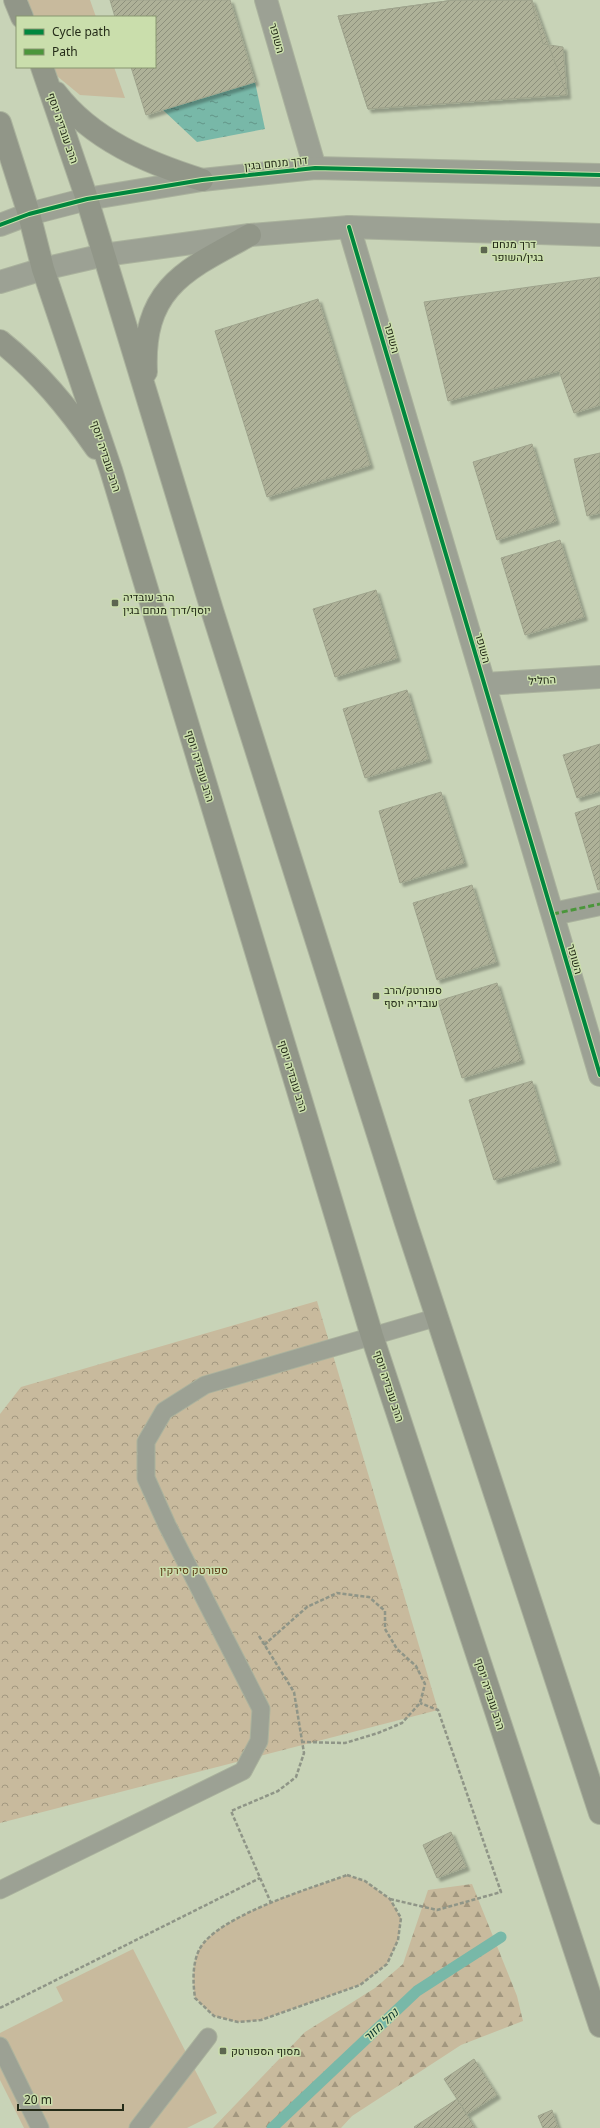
<svg xmlns="http://www.w3.org/2000/svg" width="600" height="2128" font-family="'Noto Sans',Heebo,sans-serif">
  <style>
    .grass { fill: #c8ba9d }
    .forest { fill: url(#forest-firs) }
    .park { fill: url(#park-crowns) }
    .water { fill: url(#water-ripples) }
    .lines { fill: none; stroke-linecap: round; stroke-linejoin: round }
    .stream { stroke: #78b8a8; stroke-width: 11 }
    .building { fill: url(#building-hatch); stroke: #9fa48d; filter: url(#shadow) }
    .service-casing { stroke: #aab29d; stroke-width: 19 }
    .minor-casing { stroke: #aab29d; stroke-width: 24 }
    .tertiary-casing { stroke: #aab29d; stroke-width: 24 }
    .secondary-casing { stroke: #aab29d; stroke-width: 24 }
    .path { stroke: #8f9587; stroke-width: 2.5; stroke-dasharray: 4 2; stroke-linecap: butt }
    .service { stroke: #9ca194; stroke-width: 17 }
    .minor { stroke: #9ca194; stroke-width: 22 }
    .tertiary { stroke: #9ca194; stroke-width: 22 }
    .secondary { stroke: #919688; stroke-width: 22 }
    .quiet { stroke: #4b963b; stroke-width: 3; stroke-dasharray: 6 3; stroke-linecap: butt }
    .cycleway-casing { stroke: #cadeac; stroke-width: 6 }
    .cycleway { stroke: #00873e; stroke-width: 4 }
    .poi-dot { fill: #5d6650; stroke: #cadeac; stroke-width: 1.5 }
    .labels { text-anchor: middle; stroke-width: 3; stroke-linejoin: round; paint-order: stroke }
    .street-label { font-size: 11px; fill: #242b18; stroke: #cadeac }
    .poi-label { font-size: 11px; fill: #242b18; stroke: #cadeac; text-anchor: start }
    .park-label { font-size: 11px; fill: #5a3913; stroke: #cadeac }
    .water-label { font-size: 12px; font-style: italic; fill: #08332f; stroke: #cadeac }
  </style>
  <defs>
    <pattern id="forest-firs" width="22" height="20" patternUnits="userSpaceOnUse"><rect width="22" height="20" fill="#c8ba9d"/><path d="M5 1l3.5 6h-7zM16 11l3.5 6h-7z" fill="#a2977f"/></pattern>
    <pattern id="park-crowns" width="20" height="18" patternUnits="userSpaceOnUse"><rect width="20" height="18" fill="#c8ba9d"/><path d="M2 6a3 3 0 1 1 6 0M12 15a3 3 0 1 1 6 0" fill="none" stroke="#a2977f"/></pattern>
    <pattern id="water-ripples" width="26" height="14" patternUnits="userSpaceOnUse"><rect width="26" height="14" fill="#78b8a8"/><path d="M2 4q2-2 4 0t4 0M15 11q2-2 4 0t4 0" fill="none" stroke="#629688"/></pattern>
    <pattern id="building-hatch" width="6" height="6" patternUnits="userSpaceOnUse"><rect width="6" height="6" fill="#aeb198"/><path d="M-1 1l2-2M0 6l6-6M5 7l2-2" fill="none" stroke="#8d907b"/></pattern>
    <filter id="shadow"><feDropShadow dx="3.5" dy="3.5" stdDeviation="1" flood-color="#0004"/></filter>
  </defs>
  <rect width="100%" height="100%" fill="#c8d3b7"/>
  <path class="grass" d="M25,0H90L96,17H32Z
    M53,67H114L125,98L80,95L57,76Z
    M347,1875L365,1881L390,1899L401,1918L398,1940L387,1964L360,1985L261,2020L238,2022L214,2016L195,1998C193,1983 192,1965 199,1950C216,1916 312,1888 347,1875Z
    M133,1949L217,2113L187,2128H24L0,2080V2033L63,2001L56,1987Z"/>
  <path class="forest" d="M472,1884L517,1996L523,2021L461,2045L352,2116L341,2128H213L305,2032L375,1988L403,1964L428,1890Z"/>
  <path class="park" d="M317,1301L438,1710L0,1823V1414L21,1387Z"/>
  <path class="water" d="M255,82L265,129L197,142L163,110Z"/>
  <g class="lines">
    <path class="stream" d="M272,2128L417,1991L501,1937"/>
  </g>
  <path class="building" d="M110,0H230L255,82L146,115L131,67H155V17H115Z
    M454,0H531L543,44L563,47L567,95L368,109L338,16Z
    M454,0H532L567,95L368,109L338,16Z
    M600,277V405L574,413L559,371L448,401L424,302Z
    M318,299L370,465L267,497L215,331Z
    M532,444L556,521L497,540L473,462Z
    M600,453V513L587,516L574,459Z
    M560,540L584,617L525,635L501,558Z
    M376,590L397,658L335,677L313,609Z
    M407,690L428,759L365,778L343,709Z
    M600,744V791L577,798L563,755Z
    M441,792L464,863L400,883L379,811Z
    M600,805V889L598,890L575,813Z
    M472,885L496,962L437,980L413,903Z
    M497,983L521,1060L462,1078L438,1001Z
    M532,1081L557,1161L494,1180L469,1100Z
    M451,1832L466,1867L437,1878L423,1845Z
    M474,2059L497,2095L467,2114L444,2079Z
    M457,2099L475,2128H415L414,2127Z
    M552,2110L558,2128H543L538,2116Z"/>
  <g class="lines">
    <g class="service-casing">
      <path id="service" d="M0,1890L243,1771L259,1741L261,1709L167,1525L146,1478V1442L164,1411L205,1385L438,1317
        M0,2046L40,2128
        M138,2128L208,2037"/>
    </g>
    <g class="minor-casing">
      <path id="minor" d="M266,0L315,168
        M0,225L29,214
        M349,227L600,1075
        M0,282L43,269
        M485,684L600,677
        M553,914L600,904"/>
    </g>
    <g class="tertiary-casing">
      <path id="tertiary" d="M29,214L87,199L202,180L315,168L600,175
        M43,269L104,255L250,235L349,227L600,235"/>
    </g>
    <g class="secondary-casing">
      <path id="secondary" d="M15,0L22,17
        M42,67L87,199L212,610L406,1223L600,1813
        M56,93C92,140 148,163 202,180
        M0,123L29,214L43,269L111,470L372,1336L600,2026
        M0,341C39,372 68,408 96,448
        M146,372C142,288 185,270 250,235"/>
    </g>
    <path class="path" d="M259,1636L294,1692L304,1753L296,1777L278,1791L231,1811L271,1903
      M264,1645L307,1607L337,1593L369,1597L385,1611V1629L397,1649L416,1666L425,1684L420,1703L402,1723L378,1733L345,1743L302,1742
      M347,1875L365,1881L390,1899L401,1918L398,1940L387,1964L360,1985L261,2020L238,2022L214,2016L195,1998C193,1983 192,1965 199,1950C216,1916 312,1888 347,1875Z
      M390,1899L437,1910L501,1892L438,1710L420,1703
      M0,2008L260,1878"/>
    <use href="#service" class="service"/>
    <use href="#minor" class="minor"/>
    <use href="#tertiary" class="tertiary"/>
    <use href="#secondary" class="secondary"/>
    <path class="quiet" d="M553,914L600,904"/>
    <g class="cycleway-casing">
      <path id="cycleway" d="M0,225L29,214L87,199L202,180L315,168L600,175
        M349,227L600,1075"/>
    </g>
    <use href="#cycleway" class="cycleway"/>
  </g>
  <g class="poi-dot">
    <rect x="480" y="246" width="8" height="8" rx="2"/>
    <rect x="111" y="599" width="8" height="8" rx="2"/>
    <rect x="372" y="992" width="8" height="8" rx="2"/>
    <rect x="219" y="2047" width="8" height="8" rx="2"/>
  </g>
  <g class="labels">
    <g class="street-label">
      <text transform="translate(277 38) rotate(74)" y="4">השופר</text>
      <text transform="translate(63 128) rotate(71)" y="4">הרב עובדיה יוסף</text>
      <text transform="translate(276 163) rotate(-6)" y="4">דרך מנחם בגין</text>
      <text transform="translate(392 338) rotate(74)" y="4">השופר</text>
      <text transform="translate(106 456) rotate(72)" y="4">הרב עובדיה יוסף</text>
      <text transform="translate(483 648) rotate(74)" y="4">השופר</text>
      <text transform="translate(542 680) rotate(-4)" y="4">החליל</text>
      <text transform="translate(200 766) rotate(73)" y="4">הרב עובדיה יוסף</text>
      <text transform="translate(575 959) rotate(74)" y="4">השופר</text>
      <text transform="translate(293 1076) rotate(73)" y="4">הרב עובדיה יוסף</text>
      <text transform="translate(389 1386) rotate(72)" y="4">הרב עובדיה יוסף</text>
      <text transform="translate(490 1694) rotate(72)" y="4">הרב עובדיה יוסף</text>
    </g>
    <g class="poi-label">
      <text x="492" y="248">דרך מנחם<tspan x="492" dy="13">בגין/השופר</tspan></text>
      <text x="123" y="601">הרב עובדיה<tspan x="123" dy="13">יוסף/דרך מנחם בגין</tspan></text>
      <text x="384" y="994">ספורטק/הרב<tspan x="384" dy="13">עובדיה יוסף</tspan></text>
      <text x="231" y="2055">מסוף הספורטק</text>
    </g>
    <g class="park-label">
      <text x="194" y="1574">ספורטק סירקין</text>
    </g>
    <g class="water-label">
      <text transform="translate(381 2025) rotate(-43)" y="4">נחל מזור</text>
    </g>
  </g>
  <rect x="16" y="16" width="140" height="52" fill="#cadeac" stroke="#889671"/>
  <rect x="24" y="29" width="20" height="6" fill="#00873e" stroke="#889671"/>
  <text x="52" y="36" font-size="12" fill="#242b18">Cycle path</text>
  <rect x="24" y="49" width="20" height="6" fill="#4b963b" stroke="#889671"/>
  <text x="52" y="56" font-size="12" fill="#242b18">Path</text>
  <path d="M18 2104v6h105v-6" fill="none" stroke="#242b18" stroke-width="2"/>
  <text x="24" y="2104" font-size="12" fill="#242b18" stroke="#cadeac" stroke-width="3" paint-order="stroke">20 m</text>
</svg>
